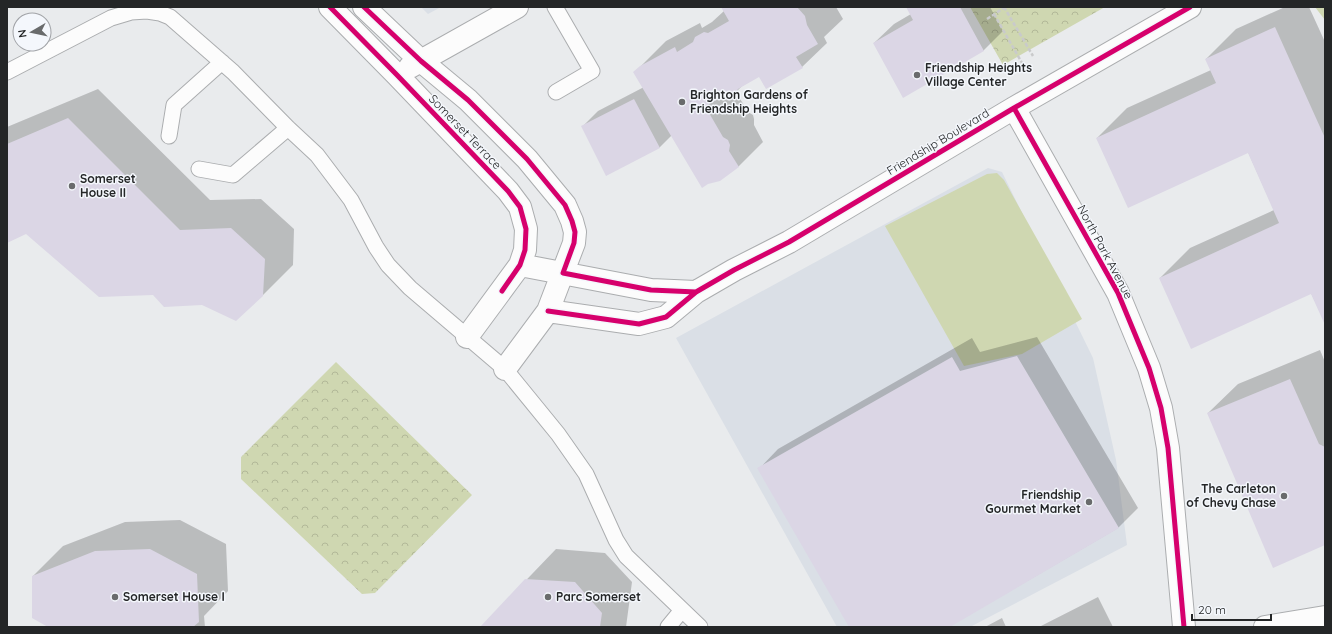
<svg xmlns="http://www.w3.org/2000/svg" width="1332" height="634" font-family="Quicksand,sans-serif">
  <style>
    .built { fill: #dadfe6 }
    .grass { fill: #cfd7b1 }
    .park { fill: url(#park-crowns) }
    .shadow { fill: #0003 }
    .building { fill: #dbd6e5 }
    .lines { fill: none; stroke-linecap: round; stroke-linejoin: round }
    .lane-casing { stroke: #abadaf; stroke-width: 17 }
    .street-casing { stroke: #abadaf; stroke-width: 24 }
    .path { stroke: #c9cacb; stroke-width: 2.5; stroke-dasharray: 4 2; stroke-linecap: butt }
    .lane { stroke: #fcfcfc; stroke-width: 15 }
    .street { stroke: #fcfcfc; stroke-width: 22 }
    .cycleway-casing { stroke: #f4f7fc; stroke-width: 8 }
    .cycleway { stroke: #d6006c; stroke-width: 5 }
    .poi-dot { fill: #696b6c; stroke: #f4f7fc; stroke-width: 1.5 }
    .labels { text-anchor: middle; stroke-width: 3; stroke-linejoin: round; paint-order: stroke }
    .poi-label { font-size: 12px; font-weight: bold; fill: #242627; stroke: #f4f7fc; text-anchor: start }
    .street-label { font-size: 12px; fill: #242627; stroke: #f4f7fc }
  </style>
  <defs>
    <pattern id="park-crowns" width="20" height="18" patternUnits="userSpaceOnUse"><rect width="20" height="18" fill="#cfd7b1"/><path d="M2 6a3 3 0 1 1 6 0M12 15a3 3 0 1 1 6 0" fill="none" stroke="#b2b898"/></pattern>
  </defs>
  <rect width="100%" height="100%" fill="#e9ebed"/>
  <path class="built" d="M421,7H441L428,14Z
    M988,168L1002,172L1093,358L1116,460L1127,545L970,627H837L676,338Z"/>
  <path class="grass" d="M997,173L1004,180L1082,319L1022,354L964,366L885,226L987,174Z"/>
  <path class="park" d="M970,7H1105L1003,65Z
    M1315,7H1325V20Z
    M336,362L472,495L375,593L362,594L241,479V457Z"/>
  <path class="shadow" d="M722,7H836L843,19L824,37L827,43L802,67L760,75L742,86L736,92L748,112L753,115L754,119V125L763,142L738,167L672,135L659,148L582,127L598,111L644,87L635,72L666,41L700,23L702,28L712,22L724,11Z
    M907,7H990L1003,31L983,51L874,43L894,24L911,14Z
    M1285,7H1309L1325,42V322L1311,293L1160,278L1190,248L1274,210L1248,152L1097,138L1127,108L1211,70L1206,59L1236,29Z
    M98,89L210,200L261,199L294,229L293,265L263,295L202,304L154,294L26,233L7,241V127Z
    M1037,337L1138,508L1118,528L948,627H850L759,469L778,449L972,338L980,352Z
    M1320,350L1325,362V544L1208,413L1238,384Z
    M180,520L226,544L228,591L204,616L205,627H50L33,576L63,546L125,522Z
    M556,549L605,553L632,582L626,627H481Z
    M1098,597L1113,627H1039Z
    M1002,618L1006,627H985Z"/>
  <path class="building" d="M721,7H797L805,16L807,25L818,44L796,57L803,68L766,89L759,77L738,89L735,94L730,97L725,95L705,106L723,137L728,140L730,145L729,151L739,167L720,181L708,184L702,188L633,72L640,66L675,47L677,52L693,42L695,37L704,32L708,33L729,21Z
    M906,7H960L984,51L903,98L873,43L913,20Z
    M1275,27L1325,138V325L1311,294L1191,349L1159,278L1279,223L1248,153L1128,208L1096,138L1216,83L1205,59Z
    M634,99L660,148L606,176L581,126Z
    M68,118L180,230L231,228L265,259L263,296L236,321L202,305L164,307L153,295L99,297L26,234L7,243V144Z
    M1017,356L1119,528L950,627H849L757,468L952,357L960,371Z
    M1290,379L1319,444L1325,447V545L1273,568L1207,413Z
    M150,549L197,574L199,622L193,627H48L32,618V576L95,551Z
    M525,579L575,582L602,613L600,627H480Z"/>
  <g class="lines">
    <g class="lane-casing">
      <path id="lane" d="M555,7L592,71L556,92
        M7,72L111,18L131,12L147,11L160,13L170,17L233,72L288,128L317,155L351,200L376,247L388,265L410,288L505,369L558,434L586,474L616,540L626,556L700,627
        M169,136L174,105L222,62
        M199,169L233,175L288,128
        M668,627L682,610"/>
    </g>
    <g class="street-casing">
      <path id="street" d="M330,7L397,75L508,191L520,207L526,229L525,250L520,265L467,337
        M364,7L421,61L468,100L527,159L565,205L572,221L575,232L574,243L548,311L505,369
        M410,67L517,7
        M1014,108L1118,293L1149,368L1161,408L1168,448L1184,627
        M520,265L651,290L696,292
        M548,311L639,324L666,317L696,292L734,270L789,242L1014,108L1190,7
        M1265,627L1325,617"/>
    </g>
    <path class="path" d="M1004,7L1033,56
      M994,14L1022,63
      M987,19L1005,7"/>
    <use href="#lane" class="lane"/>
    <use href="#street" class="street"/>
    <g class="cycleway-casing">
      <path id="cycleway" d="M330,7L397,75L508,191L520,207L526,229L525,250L520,265L502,291
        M364,7L421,61L468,100L527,159L565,205L572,221L575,232L574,243L563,273L651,290L696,292
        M1014,108L1118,293L1149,368L1161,408L1168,448L1184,627
        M548,311L639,324L666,317L696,292L734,270L789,242L1014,108L1190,7"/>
    </g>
    <use href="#cycleway" class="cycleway"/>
  </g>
  <g class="poi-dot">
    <circle cx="917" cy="75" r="4"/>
    <circle cx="682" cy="102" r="4"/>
    <circle cx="72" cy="186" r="4"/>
    <circle cx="1284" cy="496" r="4"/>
    <circle cx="1089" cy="502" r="4"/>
    <circle cx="115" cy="597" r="4"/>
    <circle cx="548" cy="597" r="4"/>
  </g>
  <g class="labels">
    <g class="poi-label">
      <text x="925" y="72">Friendship Heights<tspan x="925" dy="14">Village Center</tspan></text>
      <text x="690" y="99">Brighton Gardens of<tspan x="690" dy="14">Friendship Heights</tspan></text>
      <text x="80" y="183">Somerset<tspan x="80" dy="14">House II</tspan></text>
      <text x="1276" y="493" text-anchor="end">The Carleton<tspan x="1276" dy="14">of Chevy Chase</tspan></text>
      <text x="1081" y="499" text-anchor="end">Friendship<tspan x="1081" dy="14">Gourmet Market</tspan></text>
      <text x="123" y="601">Somerset House I</text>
      <text x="556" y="601">Parc Somerset</text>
    </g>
    <g class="street-label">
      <text transform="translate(465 132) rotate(46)" y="4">Somerset Terrace</text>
      <text transform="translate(938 142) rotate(-31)" y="4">Friendship Boulevard</text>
      <text transform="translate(1105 252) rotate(62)" y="4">North Park Avenue</text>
    </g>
  </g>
  <rect width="1332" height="634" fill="none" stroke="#242627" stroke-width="16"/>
  <g transform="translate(32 32) rotate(261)"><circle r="19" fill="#f4f7fc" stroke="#a1a3a7"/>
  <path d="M0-3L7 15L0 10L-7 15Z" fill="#696b6c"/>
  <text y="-6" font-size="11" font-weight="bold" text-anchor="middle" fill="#242627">N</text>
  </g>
  <path d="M1192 614v6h79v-6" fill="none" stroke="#242627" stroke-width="2"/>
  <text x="1198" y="614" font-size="12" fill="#242627" stroke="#f4f7fc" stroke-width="3" paint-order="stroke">20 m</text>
</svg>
